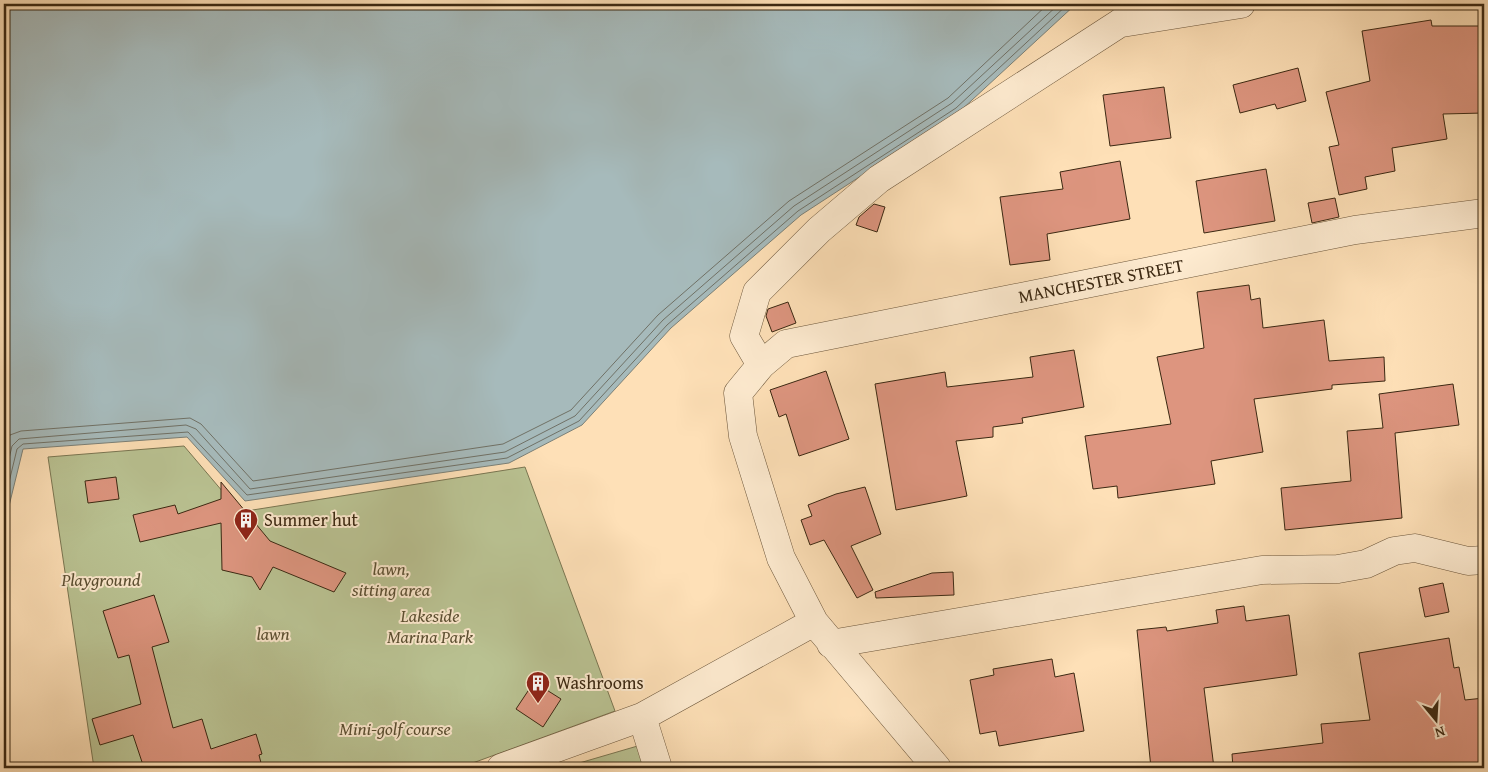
<svg xmlns="http://www.w3.org/2000/svg" width="1488" height="772" font-family="'Gentium Book Plus',serif">
  <style>
    .green { fill: #bac393; stroke: #7a7652 }
    .water { fill: #a6babb; stroke: #7b8077 }
    .lines { fill: none; stroke-linecap: round; stroke-linejoin: round }
    .shore { stroke: #707166; stroke-width: 1 }
    .building { fill: #dd957f; stroke: #3b2812 }
    .minor-casing { stroke: #6c563b; stroke-width: 29 }
    .minor { stroke: #feebd0; stroke-width: 28 }
    .labels { text-anchor: middle; stroke-width: 4; stroke-linejoin: round; paint-order: stroke }
    .street-label { font-size: 18px; fill: #3b2812; stroke: #feebd0 }
    .poi-label { font-size: 18px; fill: #3b2812; stroke: #feebd0; text-anchor: start }
    .park-label { font-size: 18px; font-style: italic; fill: #5b4f32; stroke: #feebd0 }
  </style>
  <rect width="100%" height="100%" fill="#fee0b7"/>
  <filter id="stains"><feTurbulence type="fractalNoise" baseFrequency=".004" numOctaves="4"/><feColorMatrix values="0 0 0 0 .2 0 0 0 0 .09 0 0 0 0 .02 0 0 0 .5 -.17"/></filter>
  <radialGradient id="worn" r=".72"><stop offset=".6" stop-color="#630" stop-opacity="0"/><stop offset="1" stop-color="#630" stop-opacity=".3"/></radialGradient>
  <path class="green" d="M184,446L240,512L525,467L615,711L459,768H94L48,457Z
    M641,745L647,768H564L569,766Z"/>
  <path class="water" d="M4,4H1076L959,112L801,215L671,328L582,425L509,463L245,501L187,437L23,449L9,506L4,509Z"/>
  <g class="lines">
    <path class="shore" d="M4,446L10,435L21,431L190,418L201,424L253,481L503,444L571,410L658,315L789,201L948,98L1048,4
      M4,480L12,446L19,439L186,425L196,429L250,489L505,452L575,416L663,320L794,206L952,103L1059,4
      M4,503L17,449L23,444L188,432L247,495L507,458L579,421L667,325L798,211L956,108L1068,4"/>
  </g>
  <path class="building" d="M1431,20L1432,26H1481L1480,66H1484V113L1443,114L1447,139L1392,148L1395,171L1365,177L1367,189L1339,195L1329,147L1339,145L1326,92L1370,81L1362,31Z
    M1298,68L1306,101L1277,109L1275,104L1240,113L1233,85Z
    M1164,87L1171,138L1110,146L1103,95Z
    M1120,161L1130,219L1047,234L1050,260L1010,265L1000,197L1063,189L1060,172Z
    M1266,169L1275,221L1204,233L1196,181Z
    M1335,198L1339,217L1312,223L1308,203Z
    M874,204L885,207L877,232L856,225L859,217Z
    M1249,285L1251,300L1260,298L1263,328L1324,320L1329,361L1384,357L1385,381L1332,385V389L1254,399L1263,452L1211,461L1215,484L1118,498L1117,486L1093,489L1085,436L1171,424L1157,357L1204,348L1197,292Z
    M788,302L796,323L772,332L766,316L768,309Z
    M1074,350L1084,407L1022,418L1023,423L993,427V437L956,441L967,496L896,510L875,384L945,372L947,387L1033,377L1030,357Z
    M826,371L849,439L799,456L786,414L779,417L770,390Z
    M1453,384L1459,425L1395,433L1402,518L1285,530L1281,488L1351,481L1347,431L1383,428L1379,394Z
    M116,477L119,499L88,503L85,481Z
    M221,482L270,541L346,573L334,592L273,567L260,590L252,577L222,570L221,523L140,542L133,515L175,505L178,514L221,499Z
    M865,487L881,534L851,546L873,590L857,598L824,540L810,545L801,520L812,516L808,505L836,494Z
    M953,572L954,595L876,598L875,592L932,573Z
    M1443,583L1449,612L1425,617L1419,588Z
    M154,595L169,642L152,647L173,728L202,719L211,749L256,734L262,754L259,755L261,763L247,768H144L133,735L100,745L92,719L141,704L129,655L118,658L103,611Z
    M1244,606L1246,621L1289,615L1297,675L1204,688L1214,768H1151L1137,630L1166,627L1167,631L1218,623L1216,610Z
    M1449,638L1454,668L1459,667L1465,700L1484,698V768H1233L1232,754L1323,743L1321,724L1370,720L1359,653Z
    M1052,659L1055,677L1074,673L1084,731L999,746L996,731L980,734L970,680L994,675L993,669Z
    M534,682L561,699L543,727L516,709Z"/>
  <g class="lines">
    <g class="minor-casing">
      <path id="minor" d="M1122,23L1241,4
        M761,365L744,336L757,292L819,230L879,179L1120,23L1144,4
        M831,644L1262,570L1338,569L1366,564L1394,551L1415,548L1468,561L1484,560
        M642,717L658,768
        M501,768L642,717L814,622
        M937,768L814,622L781,558L743,436L738,393L761,365L786,344L1355,230L1484,213"/>
    </g>
    <use href="#minor" class="minor"/>
  </g>
  <defs>
    <g id="building-pin" transform="scale(1.25)"><path d="M0 17L-7.5 6A9.5 9.5 0 1 1 7.5 6Z" fill="#8f2418" stroke="#feebd0"/><path d="M-4-6H4V6H1V3H-1V6H-4ZM-2.5-4.3h1.7v1.8h-1.7ZM.8-4.3h1.7v1.8H.8ZM-2.5-1h1.7V.8h-1.7ZM.8-1h1.7V.8H.8Z" fill="#fff"/></g>
  </defs>
  <g fill-rule="evenodd">
    <use href="#building-pin" x="246" y="520"/>
    <use href="#building-pin" x="538" y="683"/>
  </g>
  <g class="labels">
    <g class="street-label">
      <text transform="translate(1101 281) rotate(-11)" y="6">MANCHESTER STREET</text>
    </g>
    <g class="poi-label">
      <text x="264" y="526">Summer hut</text>
      <text x="556" y="689">Washrooms</text>
    </g>
    <g class="park-label">
      <text x="391" y="575">lawn,<tspan x="391" dy="21">sitting area</tspan></text>
      <text x="101" y="586">Playground</text>
      <text x="430" y="622">Lakeside<tspan x="430" dy="21">Marina Park</tspan></text>
      <text x="273" y="640">lawn</text>
      <text x="395" y="735">Mini-golf course</text>
    </g>
  </g>
  <rect width="1488" height="772" fill="none" stroke="#fee0b7" stroke-width="20"/>
  <rect x="5" y="5" width="1478" height="762" fill="none" stroke="#3b2812" stroke-width="2.5"/>
  <rect x="10" y="10" width="1468" height="752" fill="none" stroke="#3b2812"/>
  <g transform="translate(1436 720) rotate(162)" stroke="#feebd0" stroke-width="4" paint-order="stroke">
  <path d="M0-4L9 19L0 12L-9 19Z" fill="#3b2812"/>
  <text y="-8" font-size="14" font-weight="bold" text-anchor="middle" fill="#3b2812">N</text>
  </g>
  <rect width="100%" height="100%" filter="url(#stains)"/>
  <rect width="100%" height="100%" fill="url(#worn)"/>
</svg>
